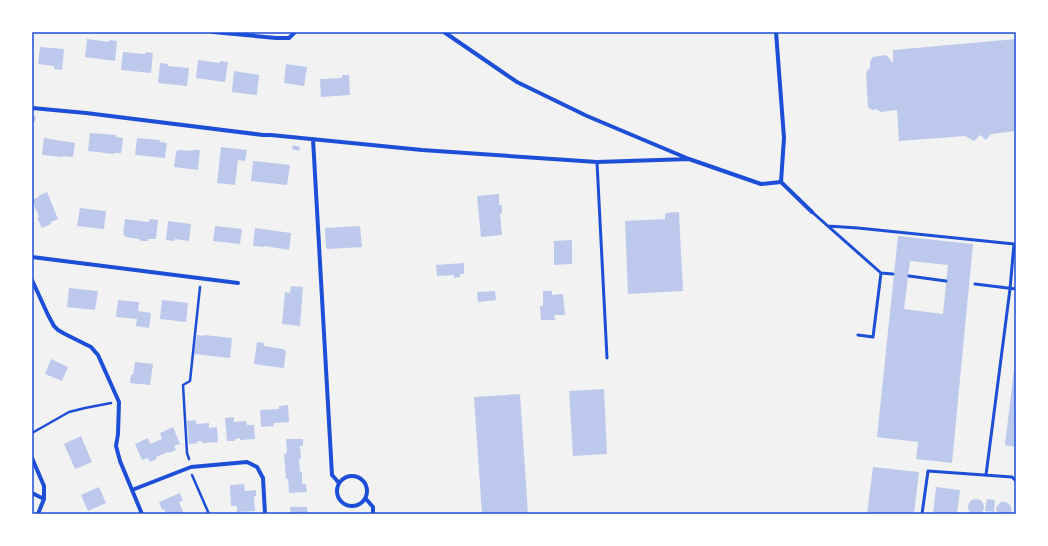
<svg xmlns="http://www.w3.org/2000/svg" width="1048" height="546" font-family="'Exo 2',sans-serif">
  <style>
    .building { fill: #bdc9ec; fill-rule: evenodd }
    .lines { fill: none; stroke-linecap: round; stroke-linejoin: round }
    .path { stroke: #1d4ed8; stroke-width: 2.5 }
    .service { stroke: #1d4ed8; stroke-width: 3 }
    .minor { stroke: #1d4ed8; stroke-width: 4 }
    .neatline { fill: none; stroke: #1d4ed8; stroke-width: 1.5 }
  </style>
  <rect width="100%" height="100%" fill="#f2f2f2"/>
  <path class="building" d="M87,39L109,42V40L117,41L115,61L85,57Z
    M1016,39V131L991,134L986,140L980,135L974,141L965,136L899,141L897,110L881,112L876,109L872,110L868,107L866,74L868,69H870V61L873,57L886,55L890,59L891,62H893V50Z
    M40,47L64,49L62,70L54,69V66L38,64Z
    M123,52L145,54L146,52L153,53L151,73L121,70Z
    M198,60L220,63V61L228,62L225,82L196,78Z
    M160,63L168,64V66L189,68L187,86L158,83Z
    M286,64L307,67L304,86L284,83Z
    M234,71L259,75L257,95L232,92Z
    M342,75H349L350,95L321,97L320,79L342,78Z
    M32,116H36L35,122H32Z
    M90,133L116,135V137L123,138L121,153H114V154L88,151Z
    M44,138L75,143L73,157L63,156V157L42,155Z
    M137,138L160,140V142L167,143L165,158L135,155Z
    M293,145L300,147L299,151L292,149Z
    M221,147L247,150L245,161L238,160L235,185L217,183Z
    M178,150L193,151V150H200L198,170L174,167L176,152Z
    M253,161L290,165L287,185L251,181Z
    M47,192L58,219L51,222V224L42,228L37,218L39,217L32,200L39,197L38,196Z
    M499,194V205H502V213L500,214L502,235L481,237L477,196Z
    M80,208L106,211L104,229L77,226Z
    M678,212L679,213L683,291L628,294L625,221L665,219V214L667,213Z
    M125,219L149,222L150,219L158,220L156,239H148V241H141L139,239L126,237L123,234Z
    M168,221L191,224L189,241L175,239L174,241L166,240Z
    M215,226L242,229L240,244L213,241Z
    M360,226L362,247L328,249L326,248L325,228Z
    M255,228L291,233L289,250L264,246V247L253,246Z
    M898,236L973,244L952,463L916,459L918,442L877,437ZM910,261L948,265L943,314L904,309Z
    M572,240V264L554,265V241Z
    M464,263V274H460V277L454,278V275L437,276L436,265Z
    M291,286L303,287L300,326L282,324L285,292L290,293Z
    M69,288L98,291L95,310L67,307Z
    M495,291L496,300L478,302L477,292Z
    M543,291H552V295L563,294L565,315H554L555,320H541L540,306H543Z
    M118,300L139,302L138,311L151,313L149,328L136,326L137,319L116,317Z
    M162,300L188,303L186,322L160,319Z
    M197,335L204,336V335L232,338L230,358L194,354Z
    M257,342L264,343V346L283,349L286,351L284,368L254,364Z
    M51,359L68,367L62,381L45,374Z
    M1015,361H1016V447L1005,445Z
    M135,362L153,364L150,385L130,383L131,375H133Z
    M604,389L607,454L573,456L569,391Z
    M520,394L528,514H482L474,397Z
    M288,405L289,422L274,423V426L261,427L260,410L279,409V406Z
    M234,417V422L246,421L247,425H254L255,439L240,440V438L235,439V441H227L225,418Z
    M196,420V424L209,423V428L217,427L218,442L202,443V441H197L198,443L189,444L187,421Z
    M173,427L180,444L174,446L176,450L169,453L168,452L156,457L157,459L150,462L148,458L142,460L135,444L148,438L150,444L162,439L160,433Z
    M81,436L92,462L75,469L64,444Z
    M286,439H303V446H300L301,459H299L300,472H302V484H306L307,492L289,493L288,479H286L284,454L287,453Z
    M873,467L919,472L914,514H867Z
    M244,484L245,491L256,490V496H254L255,511L237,512V506H231L230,485Z
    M99,487L106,503L88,511L81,495Z
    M936,487L960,490L957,514H933Z
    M180,493L183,501L179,502L184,514H166L164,509L162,510L159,502Z
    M987,499L995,500L994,512L985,511Z
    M968 507a8 8 0 1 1 16 0a8 8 0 1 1-16 0Z
    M1001,502H1006L1010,505L1012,510L1011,514H997L996,508L998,505Z
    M290,507H307L308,514H291Z"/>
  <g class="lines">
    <path class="path" d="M32,433L69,412L85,408L111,403
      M189,459L187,453L183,385L190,381L200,287
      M192,475L209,514"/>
    <path class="service" d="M597,162L607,358
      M812,212L881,273L893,274
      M828,226L858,228L1014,244L1010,289L986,475
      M909,276L946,281
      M975,284L1016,289
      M858,335L873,337L881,273
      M922,514L928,471L1012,477L1016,481"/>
    <path class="minor" d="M213,32L276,38H289L295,32
      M444,32L517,82L587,116L689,159L761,184L781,182
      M776,32L784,138L781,182
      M32,108L86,113L263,135H271L422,150L597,162L689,159
      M313,139L332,475L339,483
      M781,182L812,212
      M32,257L238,283
      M32,280L48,315L54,326L58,330L65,334L91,347L98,355L119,402L118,434L116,446L120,461L142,514
      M32,458L44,486V499L38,514
      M337 491a15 15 0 1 1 30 0a15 15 0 1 1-30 0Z
      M132,490L191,467L247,462L257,467L263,478L265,514
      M32,493L44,499
      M366,499L373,507V514"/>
  </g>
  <rect width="1048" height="546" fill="none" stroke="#ffffff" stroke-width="66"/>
  <rect x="33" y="33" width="982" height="480" class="neatline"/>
</svg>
